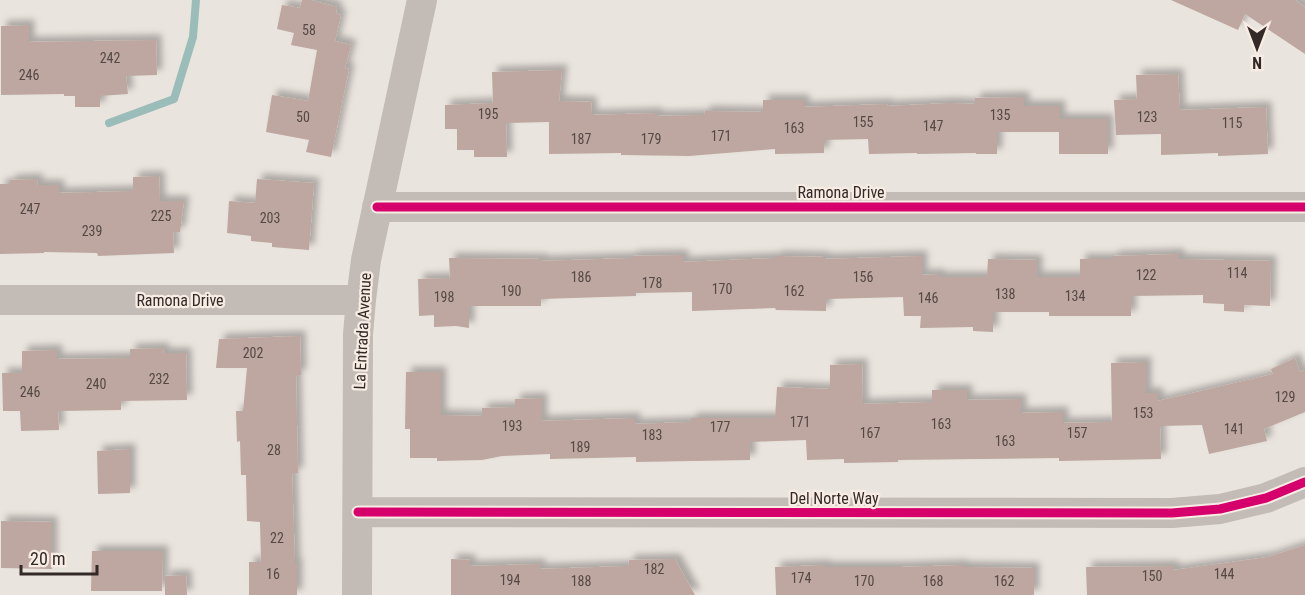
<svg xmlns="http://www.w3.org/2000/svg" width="1305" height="595" font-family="'Roboto Condensed',sans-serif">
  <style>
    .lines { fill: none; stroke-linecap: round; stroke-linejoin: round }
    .stream { stroke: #9abdba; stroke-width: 8 }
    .building { fill: #bda7a0; filter: url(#shadow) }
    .minor { stroke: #c3bbb6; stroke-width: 30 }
    .cycleway-casing { stroke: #f8ede4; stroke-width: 13 }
    .cycleway { stroke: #d6006c; stroke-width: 9 }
    .labels { text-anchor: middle; stroke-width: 4.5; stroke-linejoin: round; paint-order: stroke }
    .number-label { font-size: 14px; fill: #564844 }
    .street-label { font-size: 16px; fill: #332926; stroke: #f8ede4 }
  </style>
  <defs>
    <filter id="shadow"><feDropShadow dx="5.5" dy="-5.5" stdDeviation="3" flood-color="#0004"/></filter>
  </defs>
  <rect width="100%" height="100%" fill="#eae4de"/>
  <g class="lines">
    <path class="stream" d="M109,123L174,99L193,37L196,0"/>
  </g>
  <path class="building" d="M302,0H311L337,7L336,13L341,15L335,41L351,45L345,68L349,69L331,157L306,152L309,140L266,132L272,95L308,101L317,50L291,45L294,33L277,29L282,5L300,8Z
    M1171,0H1295L1305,7V54L1245,14L1238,30Z
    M29,25V42L156,40L157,75L126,76L128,94L100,96V107H75V96H64V94L1,95V26Z
    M562,70L559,101L591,102L592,115L657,113V116L704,115L705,111L763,112V100H804V107L887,104L888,106L950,103L975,104V98L1024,97V106H1060V119H1108V154H1059V132H997V154H976V153L917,154V153L869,154L868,139L824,140V153L775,154V149L689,156L621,155V153L549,154V122L506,123L507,157H474V150H457V129H445V105L493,103L492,72Z
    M1178,74L1180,110L1266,107L1268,154L1218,156V153L1161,155V134L1116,135L1114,100L1137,99L1136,75Z
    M159,176L160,201H184L180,232H173L174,253L98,256L97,253L44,252V253L0,254V184H10V180L38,179L37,185H59V193L133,191V177Z
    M257,179L314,183L309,250L272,247V243L251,241V236L227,233L229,201L255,203Z
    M1179,254V259L1271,261L1270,306L1244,305V312L1224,311V304L1203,303V295L1131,296V316H1049V312H993V332L973,331V327L920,328L921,316H904L903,297L826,299V311L776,310L775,308L692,311V292L636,293V296L541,299V306H469V328L456,326L434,327V315L419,316L418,279L450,278L449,258L542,259V261L632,258V256L683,255V262L776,258V256L824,257V259L922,256V275L939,274V277H987L988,259L1037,260V277H1080V259H1113V256Z
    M300,336L301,375H296L298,473H292L295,563H297V595H249V562H261L260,522L247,521L246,475H241L240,441L237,442L236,411H243L247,368H216L219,339Z
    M164,348L163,353H186L187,400L121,401V410L58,411L59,430L21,431L20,411H3L2,373H22V351L57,350V359L130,358V349Z
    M1295,358L1300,372L1305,370V412L1264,429L1267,441L1209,454L1202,425L1160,426L1161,459L1059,461V458L898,460V462L844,463V459L807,460L806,440L750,442V460L636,462V457L550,459V454L502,456L482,460L437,461V458H410V429H405L406,372H441V415L482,416V408L515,407V399L542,398V421L635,418V424L691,422V418H775L777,387L830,389V365L862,364L863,404L932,402V390H967V400L1021,399V413L1063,412V423L1112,422L1111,363L1146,362V393H1158V401L1273,374L1271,369Z
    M130,449V493L98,494L97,451Z
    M1,521L52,522V569L1,568Z
    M1305,545V595H1087L1086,567L1174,566V570L1268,557Z
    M92,551H163L162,591H91Z
    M451,559L470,560V566L540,564V569L628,566L629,560L675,559L695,595H451Z
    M825,565V567H902L963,565V567L1034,568V595H776L775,567Z
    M186,575L187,595H165V576Z"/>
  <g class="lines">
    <path class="minor" d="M377,207H1305
      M0,300H361
      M358,512L1172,513L1220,509L1266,498L1305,482
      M357,595L358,334L361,300L366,260L422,0"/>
    <g class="cycleway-casing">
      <path id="cycleway" d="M377,207H1305
        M358,512L1172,513L1220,509L1266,498L1305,482"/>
    </g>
    <use href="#cycleway" class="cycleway"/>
  </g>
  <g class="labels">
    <g class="number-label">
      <text x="309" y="35">58</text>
      <text x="110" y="63">242</text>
      <text x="29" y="80">246</text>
      <text x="488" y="119">195</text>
      <text x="1000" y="120">135</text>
      <text x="303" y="122">50</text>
      <text x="1147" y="122">123</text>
      <text x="863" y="127">155</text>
      <text x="1232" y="128">115</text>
      <text x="933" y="131">147</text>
      <text x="794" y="133">163</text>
      <text x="721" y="141">171</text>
      <text x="581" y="144">187</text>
      <text x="651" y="144">179</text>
      <text x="30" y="214">247</text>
      <text x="161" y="221">225</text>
      <text x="270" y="223">203</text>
      <text x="92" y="236">239</text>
      <text x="1237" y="278">114</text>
      <text x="1146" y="280">122</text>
      <text x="581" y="282">186</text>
      <text x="863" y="282">156</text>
      <text x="652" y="288">178</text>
      <text x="722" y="294">170</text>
      <text x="511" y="296">190</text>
      <text x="794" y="296">162</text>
      <text x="1005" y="299">138</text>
      <text x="1075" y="301">134</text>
      <text x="444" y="302">198</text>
      <text x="928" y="303">146</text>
      <text x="253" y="358">202</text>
      <text x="159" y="384">232</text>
      <text x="96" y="389">240</text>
      <text x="30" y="397">246</text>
      <text x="1285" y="402">129</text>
      <text x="1143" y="418">153</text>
      <text x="800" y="427">171</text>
      <text x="941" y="429">163</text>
      <text x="512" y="431">193</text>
      <text x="720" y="432">177</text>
      <text x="1234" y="434">141</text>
      <text x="870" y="438">167</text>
      <text x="1077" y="438">157</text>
      <text x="652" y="440">183</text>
      <text x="1005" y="446">163</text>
      <text x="580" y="452">189</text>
      <text x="274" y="455">28</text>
      <text x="277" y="543">22</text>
      <text x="654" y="574">182</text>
      <text x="273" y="579">16</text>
      <text x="1224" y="579">144</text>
      <text x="1152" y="581">150</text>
      <text x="801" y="583">174</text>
      <text x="510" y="585">194</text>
      <text x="581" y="586">188</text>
      <text x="864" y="586">170</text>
      <text x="933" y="586">168</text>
      <text x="1004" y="586">162</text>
    </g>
    <g class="street-label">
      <text x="841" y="198">Ramona Drive</text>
      <text x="180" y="306">Ramona Drive</text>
      <text transform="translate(362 331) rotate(-87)" y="6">La Entrada Avenue</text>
      <text x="834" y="504">Del Norte Way</text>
    </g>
  </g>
  <g transform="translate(1257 48) rotate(180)" stroke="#f8ede4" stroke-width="4.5" paint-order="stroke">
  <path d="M0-4.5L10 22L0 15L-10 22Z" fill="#332926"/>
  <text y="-9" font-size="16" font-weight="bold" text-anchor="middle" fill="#332926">N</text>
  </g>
  <path d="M21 565v9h76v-9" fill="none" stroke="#332926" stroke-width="3"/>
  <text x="30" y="565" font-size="18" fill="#332926" stroke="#f8ede4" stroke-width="4.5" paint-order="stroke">20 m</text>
</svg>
